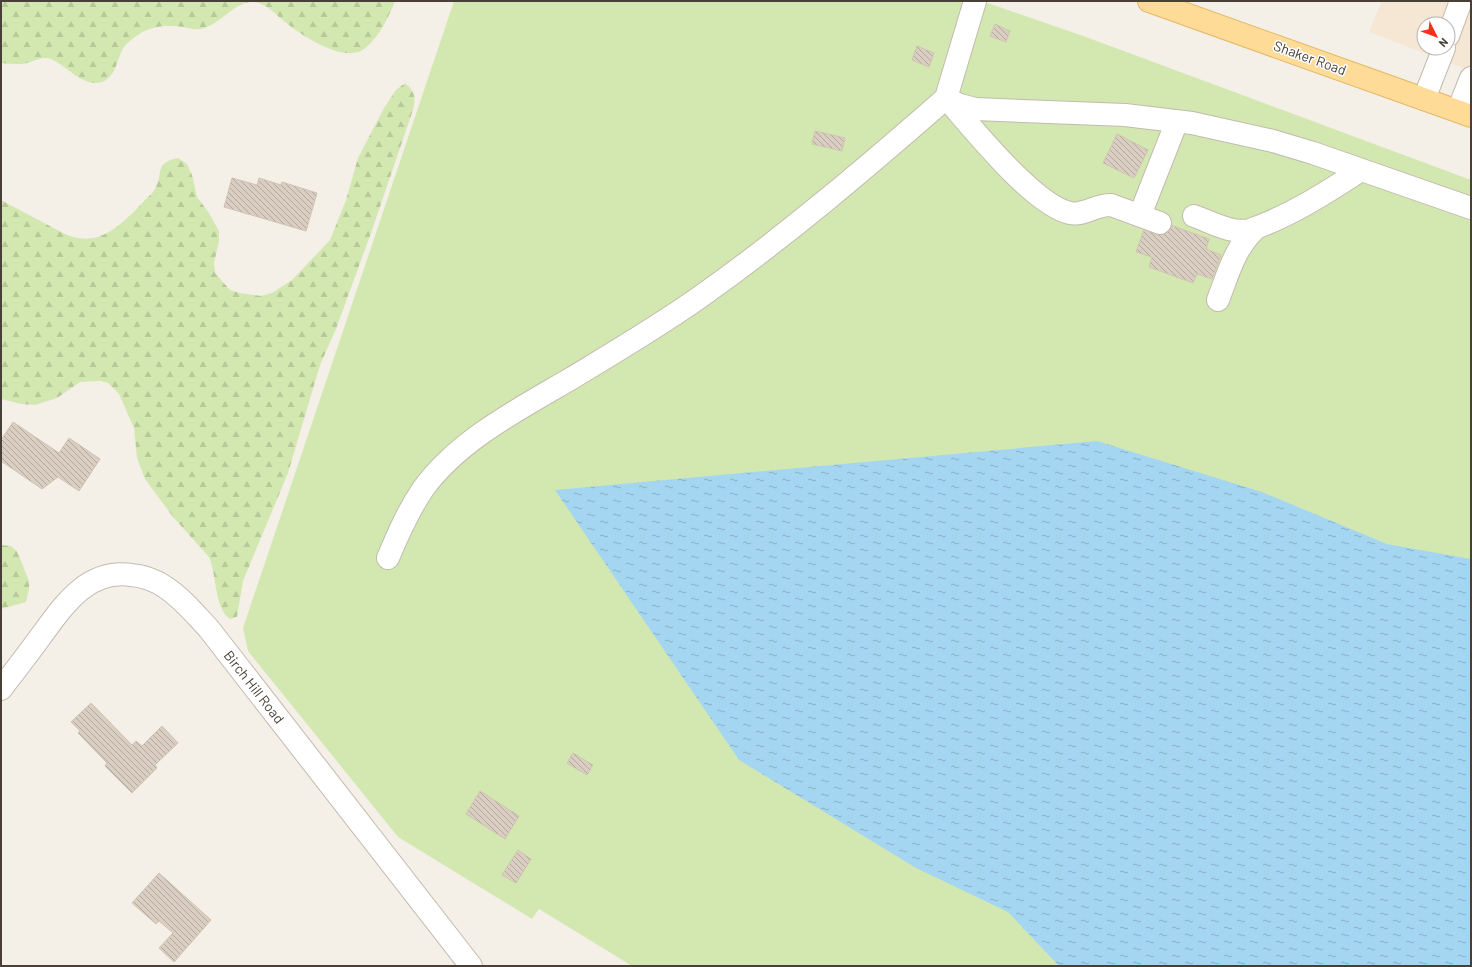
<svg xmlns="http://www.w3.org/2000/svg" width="1472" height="967" font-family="Barlow,sans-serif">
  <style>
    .commercial { fill: #f6e6d4; fill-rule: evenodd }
    .grass { fill: #d3e8b1 }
    .forest { fill: url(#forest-firs) }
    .water { fill: url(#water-ripples) }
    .building { fill: url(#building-back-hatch); stroke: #d1c3b1 }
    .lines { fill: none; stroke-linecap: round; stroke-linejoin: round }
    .minor-casing { stroke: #c3baae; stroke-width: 24 }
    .major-casing { stroke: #e4b866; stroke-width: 24 }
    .minor { stroke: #fff; stroke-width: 22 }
    .major { stroke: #fedb97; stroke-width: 22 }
    .labels { text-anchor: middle; stroke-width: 3; stroke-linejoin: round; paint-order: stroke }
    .street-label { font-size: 14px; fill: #484037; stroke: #fff }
  </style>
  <defs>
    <pattern id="forest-firs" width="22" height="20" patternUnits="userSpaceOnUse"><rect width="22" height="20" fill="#d3e8b1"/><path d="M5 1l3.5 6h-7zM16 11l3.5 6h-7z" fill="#b7c899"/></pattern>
    <pattern id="water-ripples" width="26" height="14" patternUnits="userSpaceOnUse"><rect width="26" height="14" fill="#a5d6f1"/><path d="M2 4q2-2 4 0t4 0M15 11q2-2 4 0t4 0" fill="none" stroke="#88afc4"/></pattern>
    <pattern id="building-back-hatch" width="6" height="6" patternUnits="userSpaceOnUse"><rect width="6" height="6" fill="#d9cec1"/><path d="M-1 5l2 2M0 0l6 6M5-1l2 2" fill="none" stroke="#b2a99e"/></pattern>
  </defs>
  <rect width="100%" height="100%" fill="#f4f0e8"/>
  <path class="commercial" d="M1382,1H1471V71L1369,32ZM1424,24H1448V48H1424Z"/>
  <path class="grass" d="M454,1H982L1086,37L1471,180V966H632L539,909L532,919L398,837L248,651L243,628Z"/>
  <path class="forest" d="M1,1H395C389,17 378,39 364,49C344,64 301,35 285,22C276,15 265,2 252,2C232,3 219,27 199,29C194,30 189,28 184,27C168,25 151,25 138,35C133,38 127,43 124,47C116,60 116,82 96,83C81,84 65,65 51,59C41,55 32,63 22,64C16,64 7,64 1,63Z
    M405,83C415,92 416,97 413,110L371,233L336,329L320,365L288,473L243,581L237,617L230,619C214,608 217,575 209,557L173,517L145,479L137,458L134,428L119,394L108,383L101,381L80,382L57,398L35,405L21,404L1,399V200L63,233C71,237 83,240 93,238C111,236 133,213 145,200C148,197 153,193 155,189C164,172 154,163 178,158L187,164L192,175L197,197L209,213L219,231V241L214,263L215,273L230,290L240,293L261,296L272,293L292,280L330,240L346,200L358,158L384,108L396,90Z
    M1,545L11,546L17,551L29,581V589L26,602L1,609Z"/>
  <path class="water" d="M1097,441L1262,492L1387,544L1471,559V966H1059L1008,912L916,868L739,760L555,490Z"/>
  <path class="building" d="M995,24L1010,31L1006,42L990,36Z
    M917,46L934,53L929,67L912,60Z
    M815,131L845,138L842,151L812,144Z
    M1117,134L1148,150L1134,178L1103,163Z
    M232,178L257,185L259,178L281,185L282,182L317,193L306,231L224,207Z
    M1165,223L1209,239L1206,249L1221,255L1212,279L1197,274L1193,283L1149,267L1152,257L1136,252L1145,227Z
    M13,422L59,453L69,438L100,459L79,491L58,477L42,489L1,461V440Z
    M91,703L132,745L136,741L142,746L162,726L178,743L155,765L157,768L132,793L105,766L107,763L78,733L80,731L71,722Z
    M573,753L593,765L587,775L567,763Z
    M480,791L519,816L505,839L466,814Z
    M518,850L531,859L516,883L502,875Z
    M159,873L211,920L174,962L159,948L173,933L159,921L156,924L132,903Z"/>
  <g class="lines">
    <g class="minor-casing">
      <path id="minor" d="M975,1L946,98L960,105L975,109L1125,115L1192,123L1273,141L1313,153L1471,208
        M1448,36L1461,1
        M1424,99L1444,48
        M1458,111L1471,78
        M1140,215L1177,121
        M1194,216C1211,222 1231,234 1250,230C1290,216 1326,193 1361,170
        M1218,300C1228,274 1235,247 1256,228
        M388,558C398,534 408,511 423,489C458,440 521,408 572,378C615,352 659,326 700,297C786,236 866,168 946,98C972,127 1033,205 1070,213C1084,216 1097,204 1111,205L1160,223
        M1,689C14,672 28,654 41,636C64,605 87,569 131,575C143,576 155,580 165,587C182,598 195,614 209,629L471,966"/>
    </g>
    <g class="major-casing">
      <path id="major" d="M1149,1L1471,116"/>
    </g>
    <use href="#minor" class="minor"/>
    <use href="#major" class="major"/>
  </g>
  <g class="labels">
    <g class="street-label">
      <text transform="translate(1310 58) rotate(20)" y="5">Shaker Road</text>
      <text transform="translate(254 687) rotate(52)" y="5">Birch Hill Road</text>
    </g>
  </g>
  <rect width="1472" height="967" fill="none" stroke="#484037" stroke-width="4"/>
  <g transform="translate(1436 36) rotate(132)"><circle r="19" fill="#ffffff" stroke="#b6b3af"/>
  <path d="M0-3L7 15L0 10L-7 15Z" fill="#fa2f19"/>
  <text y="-6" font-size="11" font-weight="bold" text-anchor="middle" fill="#484037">N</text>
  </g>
</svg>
